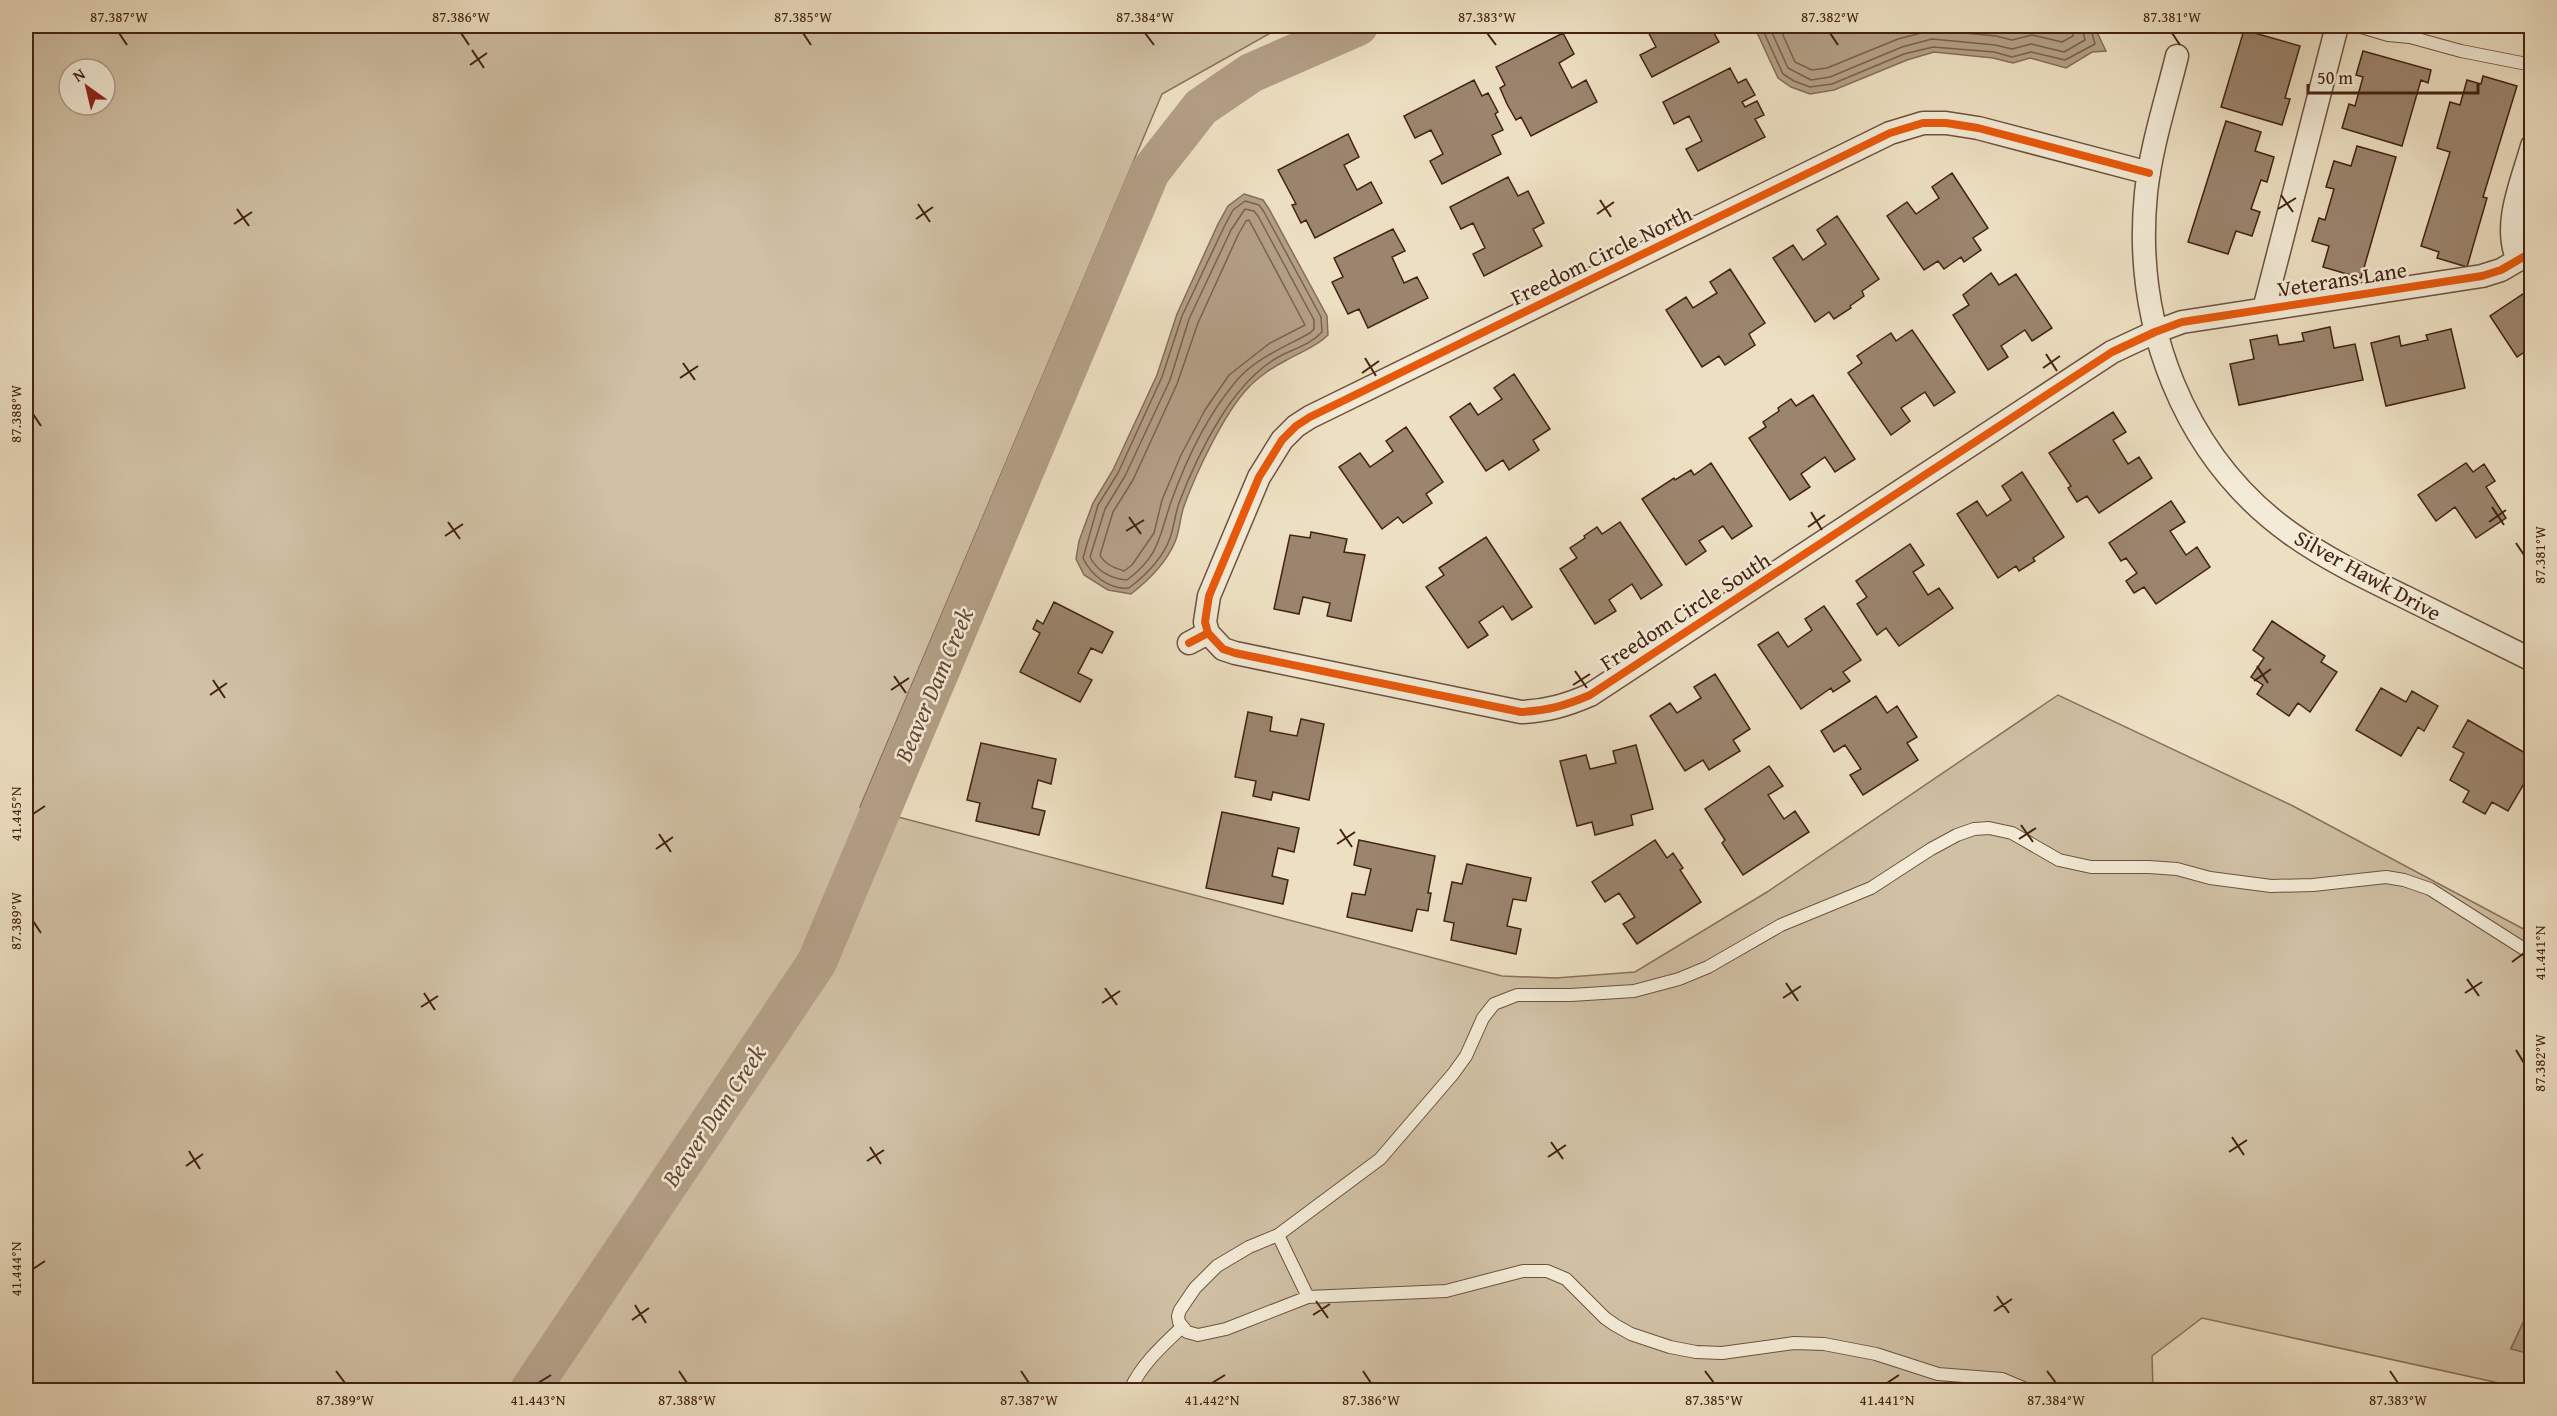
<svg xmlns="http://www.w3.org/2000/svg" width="2557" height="1416" font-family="'Gentium Book Plus',serif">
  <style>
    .green { fill: #d0c0a4; stroke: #8a715b; stroke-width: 1.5; fill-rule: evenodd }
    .water { fill: #b39f86; stroke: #866d58; stroke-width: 1.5 }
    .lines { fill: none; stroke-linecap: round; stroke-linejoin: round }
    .shore { stroke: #7b604c; stroke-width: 1.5 }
    .river { stroke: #b39f86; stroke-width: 40 }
    .building { fill: #9b856e; stroke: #432212; stroke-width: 1.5 }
    .service-casing { stroke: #6e523e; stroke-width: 14 }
    .minor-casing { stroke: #6e523e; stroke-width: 25 }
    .service { stroke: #f3ebd7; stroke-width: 12 }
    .minor { stroke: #f3ebd7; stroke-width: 22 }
    .cycleway-casing { stroke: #f3ebd7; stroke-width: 11 }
    .cycleway { stroke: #e8590c; stroke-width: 8 }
    .ticks { fill: none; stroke: #432212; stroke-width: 2 }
    .labels { text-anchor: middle; stroke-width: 5; stroke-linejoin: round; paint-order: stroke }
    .street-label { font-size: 22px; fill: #432212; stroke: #f3ebd7 }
    .water-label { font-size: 24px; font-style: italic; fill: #654835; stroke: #f3ebd7 }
    .neatline { fill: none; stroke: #432212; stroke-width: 2 }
    .ticks-label { font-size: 15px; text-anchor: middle; fill: #432212 }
  </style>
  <rect width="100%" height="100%" fill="#ede0c2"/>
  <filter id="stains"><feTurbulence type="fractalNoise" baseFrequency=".00333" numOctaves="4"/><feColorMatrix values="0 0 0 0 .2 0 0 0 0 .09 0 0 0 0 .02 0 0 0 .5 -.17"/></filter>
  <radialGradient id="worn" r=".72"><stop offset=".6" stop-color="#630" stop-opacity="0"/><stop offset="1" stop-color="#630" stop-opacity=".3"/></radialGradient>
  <path class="green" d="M26,26H1283L1162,94L860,807L1502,976L1556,978L1635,972L1767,892L2058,695L2293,806L2531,933L2532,1304L2511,1348L2531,1354V1390L2202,1318L2152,1356L2153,1390H26ZM69,69H105V105H69Z"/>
  <path class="water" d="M1754,26H2094L2106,51L2092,52L2066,68L2030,58L2013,63L1993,58L1934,52L1907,60L1834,90L1810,94L1791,87L1778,78Z
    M1244,194L1263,200L1269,209L1327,316L1328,335C1315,348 1300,352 1285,361C1273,367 1257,378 1248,388C1224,413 1196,473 1184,506C1180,517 1180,530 1175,542C1166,563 1149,580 1131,594L1108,590L1084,575L1076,559L1079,541L1093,503L1113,470L1157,375L1177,314L1218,224L1228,206Z
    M2531,1305V1354L2511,1349Z"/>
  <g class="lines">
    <path class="shore" d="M1761,26L1783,74L1794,81L1810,87L1832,84L1904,54L1933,47L1994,52L2012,57L2031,52L2065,60L2095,44L2090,26
      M1769,26L1788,68L1811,80L1830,77L1902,47L1932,39L1995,45L2012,49L2031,44L2064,52L2085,40L2082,26
      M1779,26L1795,62L1812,70L1827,68L1898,39L1933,30L1996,36L2012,40L2032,35L2062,42L2073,36V26
      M1245,201L1259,205L1264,212L1321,317L1322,332C1311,344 1296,348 1282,355C1255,369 1235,394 1219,420C1203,446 1190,474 1179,503C1175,514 1174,527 1170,538C1163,558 1146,575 1129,588C1109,590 1091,575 1083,558L1098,505L1118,473L1162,377L1182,316L1224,227L1233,210Z
      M1245,209L1254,211L1258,216L1314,320V329L1310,333C1285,347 1256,358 1237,380C1208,414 1186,460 1171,502C1159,537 1160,555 1127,580C1111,579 1097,571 1090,557L1105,509L1125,476L1170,380L1189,319L1231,230Z
      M1249,220L1305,325L1270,343L1229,375L1205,410L1181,455L1162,500L1154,533L1132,565L1124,571C1114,568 1104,564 1100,555L1113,512L1133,480L1177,384L1198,323L1238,235L1246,221Z"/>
    <path class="river" d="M530,1390L817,962L1150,172L1201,107L1251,73L1358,26"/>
  </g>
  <path class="building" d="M1645,26H1710L1719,42L1652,77L1640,55L1656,47Z
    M2244,30L2300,46L2285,98L2290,99L2282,125L2221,107Z
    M1563,33L1574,54L1559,63L1572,88L1586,80L1597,102L1531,136L1521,117L1516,120L1507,104L1500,88L1505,85L1496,67Z
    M2363,51L2431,70L2428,83L2421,80L2402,146L2342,128L2349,104L2355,106L2363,77L2356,75Z
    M1730,68L1738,83L1746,79L1755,95L1742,102L1745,107L1757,101L1764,115L1755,119L1765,137L1698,171L1686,149L1702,141L1689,116L1674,124L1663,102Z
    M2483,76L2517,86L2483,197L2487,198L2467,267L2437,258L2439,252L2421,246L2450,152L2437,148L2450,102L2460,105L2467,80L2481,84Z
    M1474,80L1482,96L1488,93L1498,112L1495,114L1503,130L1492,135L1501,154L1442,184L1430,161L1443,154L1431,130L1415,138L1404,116Z
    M2226,121L2261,132L2255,151L2274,157L2267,182L2261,180L2251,209L2260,212L2252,236L2236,231L2228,254L2188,242Z
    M1348,134L1359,157L1344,165L1357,190L1371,182L1382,203L1315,238L1306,220L1301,223L1292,205L1296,204L1278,170Z
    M2357,146L2396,157L2361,278L2323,267L2329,246L2312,241L2319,218L2325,220L2334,189L2326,187L2334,161L2351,166Z
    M1952,173L1988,228L1973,238L1981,250L1964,262L1961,257L1944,269L1938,261L1924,270L1887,216L1907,202L1916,214L1939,198L1932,187Z
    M1508,177L1518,196L1528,191L1544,223L1533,229L1542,246L1484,276L1473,254L1485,248L1473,223L1461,229L1450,207Z
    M1837,216L1879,279L1862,291L1864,296L1850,306L1851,308L1834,319L1829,312L1815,322L1773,258L1793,245L1803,260L1826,244L1817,230Z
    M1393,229L1405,251L1392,257L1404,283L1417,277L1428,298L1368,328L1359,309L1348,314L1332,282L1343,277L1334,258Z
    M1730,269L1765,323L1749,334L1755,345L1725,365L1719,356L1702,367L1666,310L1686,297L1693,308L1717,293L1710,282Z
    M1991,273L1999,285L2016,274L2052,328L2032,341L2025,330L2001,346L2008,357L1988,370L1953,315L1969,305L1963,295Z
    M2532,288V347L2517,357L2490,316Z
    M2330,327L2334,348L2355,344L2363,380L2239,405L2230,364L2254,359L2250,340L2277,335L2279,345L2304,341L2302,333Z
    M2451,329L2465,388L2386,406L2371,343L2399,336L2401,346L2428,340L2426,335Z
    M1912,330L1955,392L1934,406L1925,392L1901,408L1910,421L1891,435L1848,373L1862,363L1857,356L1876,343L1891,333L1896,341Z
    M1514,374L1550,429L1533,440L1539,450L1509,470L1503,460L1486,471L1450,417L1470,403L1478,415L1502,399L1494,388Z
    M1813,395L1855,459L1835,472L1825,457L1801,474L1810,487L1790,500L1749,438L1766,427L1763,422L1779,411L1778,408L1791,399L1796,406Z
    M2113,412L2126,432L2113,440L2128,464L2139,457L2152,478L2099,513L2087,496L2077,502L2068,488L2071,486L2049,453Z
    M1406,427L1443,482L1426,494L1432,503L1403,523L1398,517L1382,529L1339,467L1360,453L1370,467L1393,451L1386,441Z
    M1711,463L1752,526L1732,539L1723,526L1699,541L1706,551L1686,565L1642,499L1674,478L1675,480L1691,470L1694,475Z
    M2466,463L2473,472L2484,464L2495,481L2486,487L2506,518L2476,538L2455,507L2436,521L2418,495Z
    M2022,472L2064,537L2033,558L2035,561L2019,571L2016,566L1998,578L1957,514L1977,501L1987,516L2011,500L2002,486Z
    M2171,501L2185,522L2170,531L2186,555L2197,547L2210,567L2156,604L2144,587L2134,593L2126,581L2137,573L2126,558L2121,561L2109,543Z
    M1620,522L1662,585L1641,599L1632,584L1609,600L1616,611L1595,624L1560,569L1577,558L1570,548L1585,538L1584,536L1597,527L1602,534Z
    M1311,532L1347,539L1344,552L1365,555L1351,621L1327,616L1330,603L1303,597L1299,614L1274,609L1290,535L1310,538Z
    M1486,537L1532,607L1512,620L1503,606L1479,622L1488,635L1468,648L1426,587L1444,575L1439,568Z
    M1910,544L1924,565L1913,572L1928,595L1939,588L1953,608L1899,646L1886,628L1877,635L1857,604L1867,597L1856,581Z
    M1054,602L1113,632L1102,653L1091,648L1078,673L1092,680L1080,702L1020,672L1040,633L1033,629L1037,620L1043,624Z
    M1824,606L1861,660L1843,672L1850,681L1833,692L1831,688L1801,709L1758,645L1778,632L1788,647L1812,630L1805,619Z
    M2272,621L2325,656L2321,662L2337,672L2310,712L2298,703L2289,716L2257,694L2263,685L2251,677L2264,658L2253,650Z
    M1715,674L1750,729L1733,740L1740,751L1709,770L1703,760L1685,771L1650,716L1670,703L1677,713L1701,698L1694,687Z
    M2381,688L2406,702L2412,691L2438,706L2424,731L2418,727L2401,756L2356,730Z
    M1876,696L1887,713L1897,706L1917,737L1907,743L1918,760L1863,795L1850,775L1861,769L1845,745L1834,752L1821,731Z
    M1248,712L1272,717L1270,731L1297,736L1301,719L1324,724L1309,800L1273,792L1271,800L1253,796L1256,781L1235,777Z
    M2468,720L2532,757V770L2508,811L2492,802L2485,814L2463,802L2469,791L2450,780L2464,753L2453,747Z
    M981,743L1056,759L1051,784L1038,780L1032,808L1045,811L1039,835L976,821L980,803L967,800Z
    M1636,745L1653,809L1631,815L1633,825L1595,835L1592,822L1577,826L1560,761L1586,755L1590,769L1616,763L1613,751Z
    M1769,766L1783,786L1768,795L1784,819L1795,811L1809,832L1743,875L1722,843L1725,840L1705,809Z
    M1222,812L1299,828L1294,852L1278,848L1272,876L1288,880L1283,904L1206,888Z
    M1359,840L1435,856L1428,893H1431L1428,911L1417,909L1412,931L1347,917L1352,893L1365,895L1371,869L1354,865Z
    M1655,840L1667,858L1673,853L1683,868L1680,870L1701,902L1637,944L1623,924L1635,917L1619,893L1605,902L1592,882Z
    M1467,864L1531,878L1526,901L1513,899L1507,926L1521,929L1516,954L1451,940L1454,923L1444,921L1452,882L1462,884Z"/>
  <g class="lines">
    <g class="service-casing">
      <path id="service" d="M2358,26L2388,35L2410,37L2461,51L2532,65
        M1278,1235L1308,1297
        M1130,1390C1141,1365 1162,1346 1182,1327
        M2028,1390L2002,1379L1938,1374L1876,1354L1824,1344L1794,1343L1722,1353L1696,1352L1670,1347L1631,1334L1615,1325L1605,1318L1566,1279L1547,1271H1523L1446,1291L1308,1297L1226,1329L1198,1335L1187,1332L1179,1322L1178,1316L1180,1310L1195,1288L1217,1266L1249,1247L1278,1235L1380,1159L1453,1074L1466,1056L1483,1018L1494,1004L1517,995H1571L1634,991L1679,979L1708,967L1781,925L1871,888L1931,849L1957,835L1974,829L1989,828L2012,833L2059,860L2091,867H2149L2177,869L2210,878L2271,886L2313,885L2386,877L2404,880L2430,889L2532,954"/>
    </g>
    <g class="minor-casing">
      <path id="minor" d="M2177,56C2166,101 2151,147 2146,193C2133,323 2183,456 2290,533C2326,559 2366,578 2405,597C2447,618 2489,639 2532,660
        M2518,260C2502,225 2522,182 2532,146
        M2264,309L2337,26
        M1208,633L1205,622L1209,596L1259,477L1282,440L1296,426L1310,417L1890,133L1923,123H1946L1978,128L2149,173
        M1189,643L1208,633L1223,649L1235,653L1521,712C1547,711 1567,705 1590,695L2112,352L2155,332L2182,322L2482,276L2501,270L2532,252"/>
    </g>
    <use href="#service" class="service"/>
    <use href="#minor" class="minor"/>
    <g class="cycleway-casing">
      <path id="cycleway" d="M1208,633L1205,622L1209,596L1259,477L1282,440L1296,426L1310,417L1890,133L1923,123H1946L1978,128L2149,173
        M1189,643L1208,633L1223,649L1235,653L1521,712C1547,711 1567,705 1590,695L2112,352L2155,332L2182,322L2482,276L2501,270L2532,252"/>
    </g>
    <use href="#cycleway" class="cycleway"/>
  </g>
  <path class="ticks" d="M119,33L127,45M461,33L469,45M803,33L811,45M1145,33L1154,45M1487,33L1496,45M1830,33L1838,45M2172,33L2180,45M472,50L484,68M470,65L487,53M2281,195L2293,212M1600,200L1611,217M918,204L930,222M237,209L249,226M2278,209L2296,198M1597,214L1614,202M916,219L933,207M234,224L252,212M2046,354L2057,371M1365,358L1376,376M683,363L695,380M2043,368L2060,356M1362,373L1379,361M680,378L698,366M33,414L41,426M2492,507L2504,525M1811,512L1822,530M1129,517L1141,534M448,522L460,539M2489,522L2506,510M1808,527L1825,515M1126,531L1144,520M445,536L463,524M2516,543L2524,555M2257,666L2268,683M1575,671L1587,688M894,676L906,693M213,680L225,698M2254,681L2271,669M1573,685L1590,674M891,690L909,678M210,695L227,683M33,814L45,806M2021,825L2033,842M1340,829L1352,847M659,834L671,852M2019,839L2036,828M1337,844L1355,832M656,849L673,837M33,921L41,933M2512,962L2524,953M2467,979L2479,996M1786,983L1798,1001M1105,988L1117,1005M424,993L435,1010M2465,993L2482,982M1783,998L1801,986M1102,1003L1120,991M421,1007L438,996M2516,1050L2524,1063M2232,1137L2244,1155M1551,1142L1563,1159M870,1147L881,1164M189,1151L200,1169M2229,1152L2247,1140M1548,1157L1566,1145M867,1161L884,1150M186,1166L203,1154M33,1269L45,1261M1997,1296L2009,1313M1316,1301L1328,1318M635,1305L646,1323M1994,1311L2012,1299M1313,1315L1330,1304M632,1320L649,1308M336,1371L345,1383M679,1371L687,1383M1021,1371L1029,1383M1363,1371L1371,1383M1705,1371L1714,1383M2047,1371L2056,1383M2390,1371L2398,1383M538,1383L551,1375M1212,1383L1225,1375M1887,1383L1899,1375"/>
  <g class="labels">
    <g class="street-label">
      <text transform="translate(1601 255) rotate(-26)" y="8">Freedom Circle North</text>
      <text transform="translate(2342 279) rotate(-9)" y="8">Veterans Lane</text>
      <text transform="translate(2368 575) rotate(29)" y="8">Silver Hawk Drive</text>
      <text transform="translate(1685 611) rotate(-33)" y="8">Freedom Circle South</text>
    </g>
    <g class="water-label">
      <text transform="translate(934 685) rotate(-67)" y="8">Beaver Dam Creek</text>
      <text transform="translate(714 1116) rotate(-56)" y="8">Beaver Dam Creek</text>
    </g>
  </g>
  <rect width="2557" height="1416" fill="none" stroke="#ede0c2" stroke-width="66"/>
  <g transform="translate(87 87) rotate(326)"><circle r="28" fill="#f3ebd7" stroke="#ad9b88" stroke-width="1.5"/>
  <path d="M0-4.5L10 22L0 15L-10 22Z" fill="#8f2418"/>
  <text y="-9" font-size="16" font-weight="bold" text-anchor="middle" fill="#432212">N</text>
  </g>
  <path d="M2308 84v9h170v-9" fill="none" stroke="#432212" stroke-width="3"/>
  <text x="2317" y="84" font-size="18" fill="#432212" stroke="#f3ebd7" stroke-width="4.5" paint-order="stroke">50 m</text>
  <rect x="33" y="33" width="2491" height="1350" class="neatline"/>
  <g class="ticks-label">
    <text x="119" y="22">87.387°W</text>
    <text x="461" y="22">87.386°W</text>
    <text x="803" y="22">87.385°W</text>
    <text x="1145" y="22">87.384°W</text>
    <text x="1487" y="22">87.383°W</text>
    <text x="1830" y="22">87.382°W</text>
    <text x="2172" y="22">87.381°W</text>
    <text transform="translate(16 414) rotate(-90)" y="5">87.388°W</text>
    <text transform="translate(2540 555) rotate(-90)" y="5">87.381°W</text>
    <text transform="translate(16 814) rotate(-90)" y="5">41.445°N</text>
    <text transform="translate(16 921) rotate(-90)" y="5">87.389°W</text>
    <text transform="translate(2540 953) rotate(-90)" y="5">41.441°N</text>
    <text transform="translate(2540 1063) rotate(-90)" y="5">87.382°W</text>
    <text transform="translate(16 1269) rotate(-90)" y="5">41.444°N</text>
    <text x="345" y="1405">87.389°W</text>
    <text x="538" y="1405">41.443°N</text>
    <text x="687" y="1405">87.388°W</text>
    <text x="1029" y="1405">87.387°W</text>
    <text x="1212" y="1405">41.442°N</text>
    <text x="1371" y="1405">87.386°W</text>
    <text x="1714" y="1405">87.385°W</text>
    <text x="1887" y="1405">41.441°N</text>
    <text x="2056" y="1405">87.384°W</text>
    <text x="2398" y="1405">87.383°W</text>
  </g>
  <rect width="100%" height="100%" filter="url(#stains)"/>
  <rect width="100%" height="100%" fill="url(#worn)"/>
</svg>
